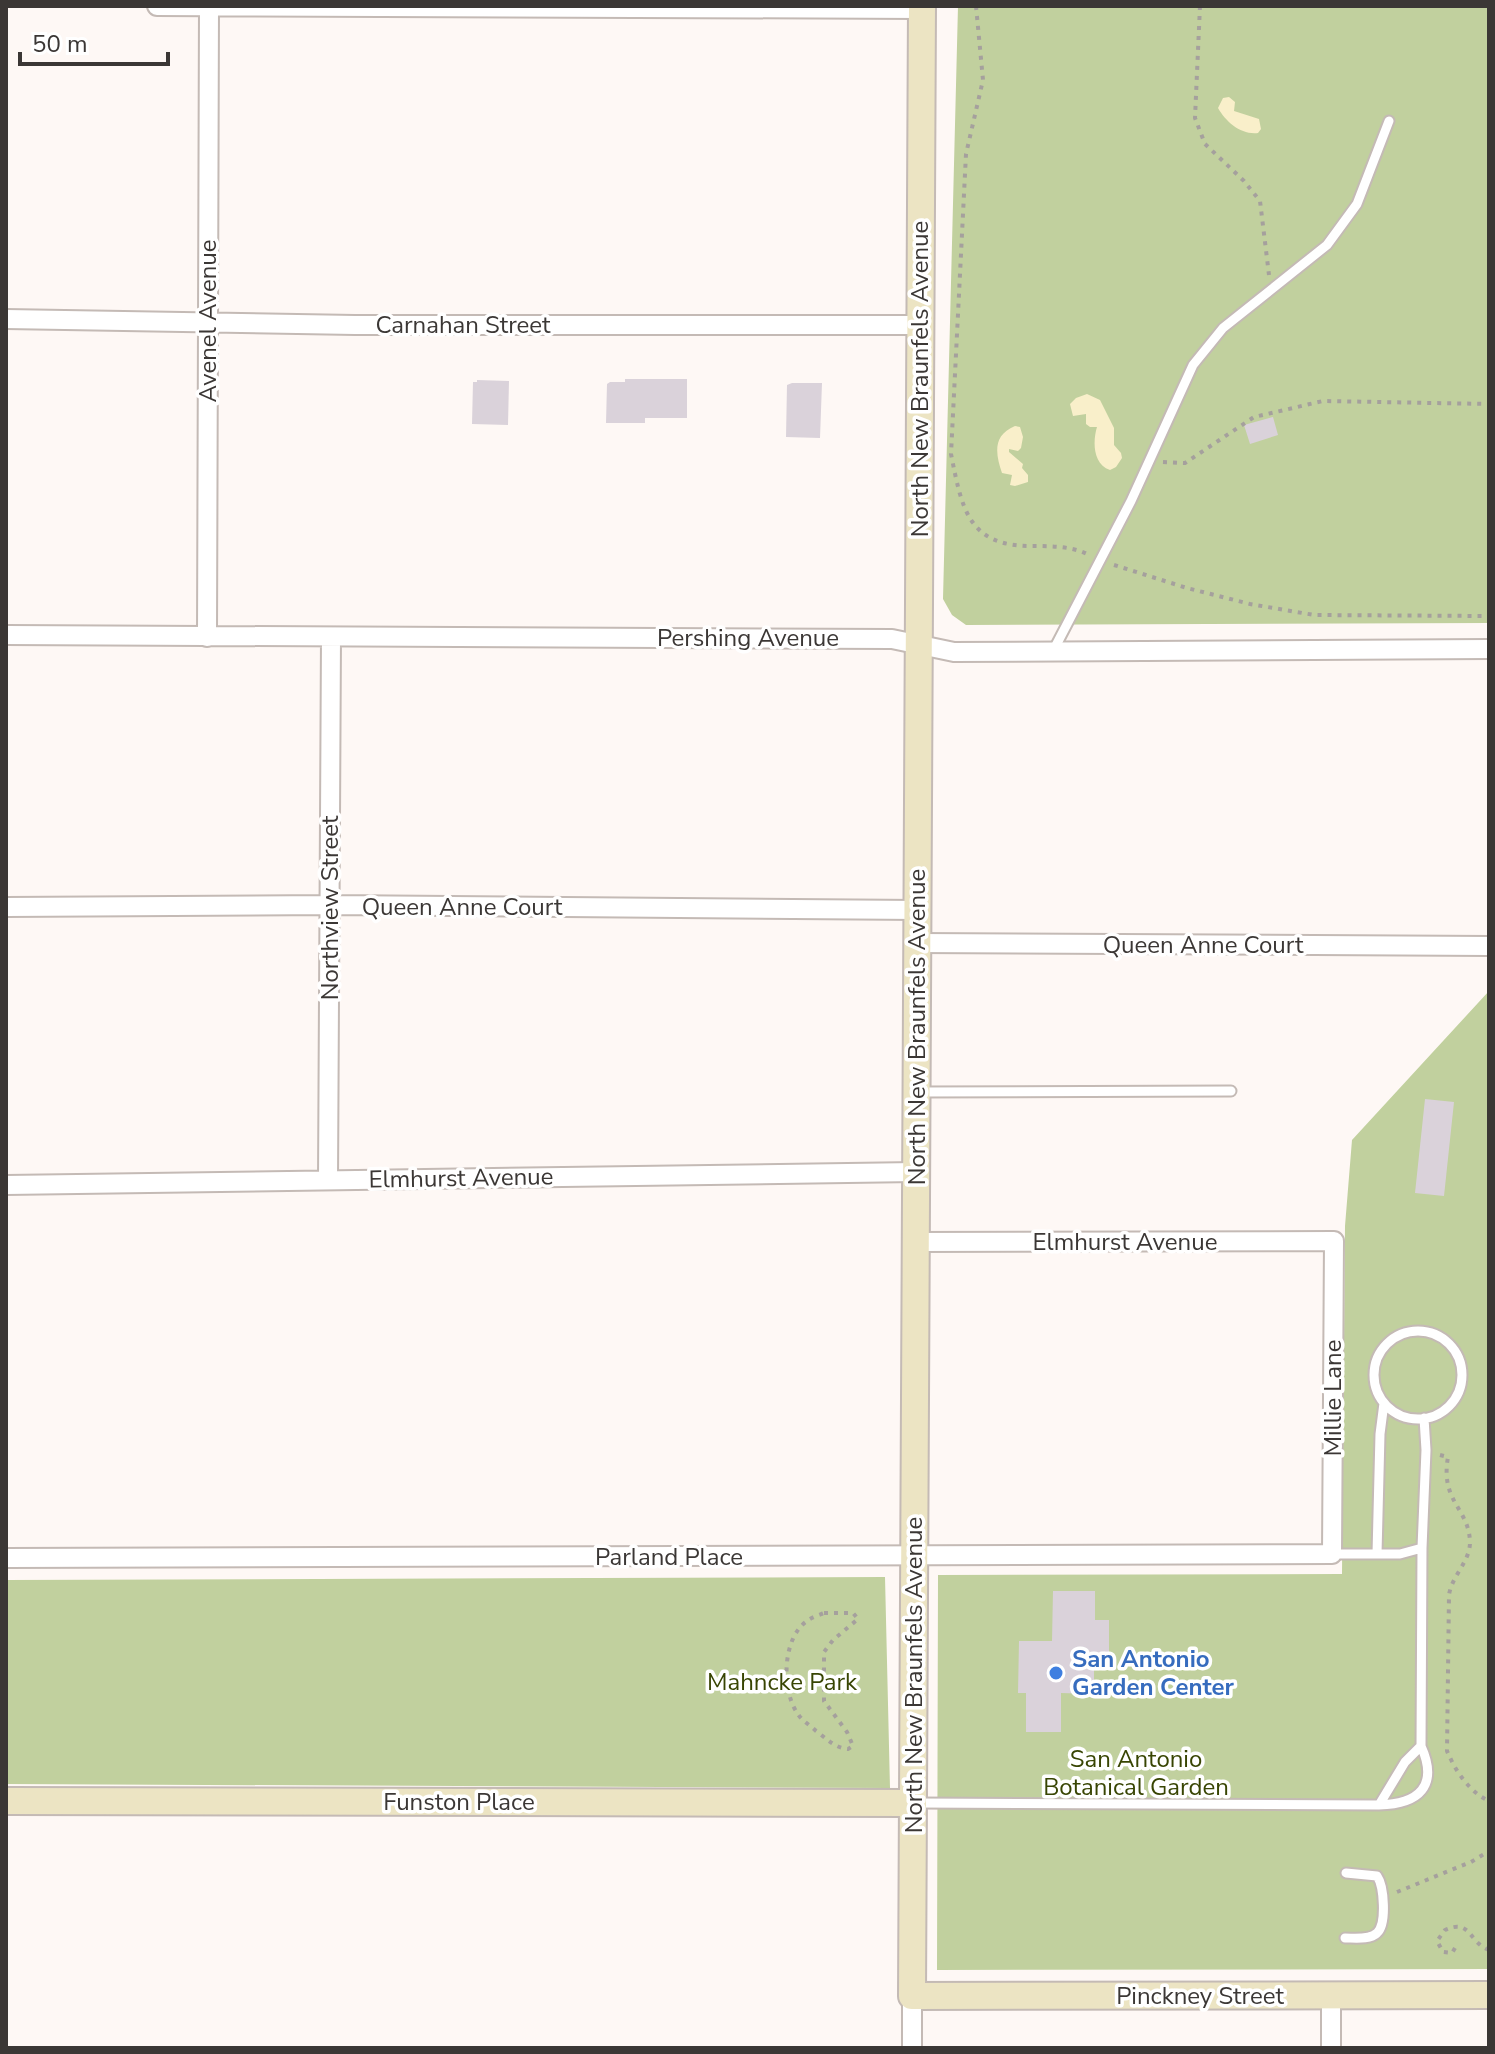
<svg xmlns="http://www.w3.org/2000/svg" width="1495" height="2054" font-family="'Nunito Sans',sans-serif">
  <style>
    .green { fill: #c1d09e }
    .sand { fill: #f9efca }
    .building { fill: #dad2da }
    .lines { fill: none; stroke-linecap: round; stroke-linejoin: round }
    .lane-casing { stroke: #c4bab5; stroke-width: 13 }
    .street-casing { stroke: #c4bab5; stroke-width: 22 }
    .secondary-casing { stroke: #c4bab5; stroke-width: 30 }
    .path { stroke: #a5a09d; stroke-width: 4; stroke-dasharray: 4 6; stroke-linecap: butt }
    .lane { stroke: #fff; stroke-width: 9 }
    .street { stroke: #fff; stroke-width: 18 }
    .secondary { stroke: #ece4c3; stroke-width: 26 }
    .shop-dot { fill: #3f7fe0; stroke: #fff; stroke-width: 3 }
    .labels { text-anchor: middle; stroke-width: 7; stroke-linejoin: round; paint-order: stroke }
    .street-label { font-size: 24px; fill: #3b3735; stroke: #fff }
    .shop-label { font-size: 24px; font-weight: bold; fill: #366cbe; stroke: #fff; text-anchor: start }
    .park-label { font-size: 24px; fill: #384503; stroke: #fff }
  </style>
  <rect width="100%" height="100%" fill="#fef8f5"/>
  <path class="green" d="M958,6H1489V623L966,625L952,615L943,599Z
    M1489,991V1969L937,1970L938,1575L1342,1574L1345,1226L1352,1140Z
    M885,1577L890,1788L6,1784V1580Z"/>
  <path class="sand" d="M1229,97L1235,102L1234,111L1259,119L1261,129L1258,133C1241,135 1226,122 1218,108L1223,98Z
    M1087,394L1100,400L1114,428V445L1121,453L1122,458L1116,467L1110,470C1092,464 1093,440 1097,427H1090L1086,424V414L1073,416L1070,404L1076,398Z
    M1015,426L1020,427L1023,437L1021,448L1018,451L1009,449V452L1023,464L1022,468L1028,475V482L1015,486L1010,485L1012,475L1002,473C995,453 993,435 1015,426Z"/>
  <path class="building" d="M625,379H687V418H645V423H606L607,384L610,382H625Z
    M477,380L509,381L508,425L472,424L473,382H477Z
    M792,383H822L820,438L786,437L787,385Z
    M1273,417L1278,435L1250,444L1244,425Z
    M1425,1099L1454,1102L1444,1196L1415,1193Z
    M1053,1591H1095V1620H1109V1653H1094V1694L1061,1693V1732H1026V1693H1018L1019,1641H1052Z"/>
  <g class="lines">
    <g class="lane-casing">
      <path id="lane" d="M1052,653L1131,501L1193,365L1223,328L1327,245L1357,204L1389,121
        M920,1092L1231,1091
        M1374 1375a44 44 0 1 1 88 0a44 44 0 1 1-88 0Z
        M1332,1554H1400L1422,1548
        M1377,1554L1380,1434L1384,1403
        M916,1803L1379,1805C1419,1804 1439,1786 1421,1746L1422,1548L1426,1450L1424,1418
        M1379,1805L1405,1762L1421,1746
        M1345,1938C1355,1938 1370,1940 1377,1933C1387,1924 1384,1886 1377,1876L1346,1873"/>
    </g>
    <g class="street-casing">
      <path id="street" d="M157,6L922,9
        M6,319L355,325H920
        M6,635L892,639L954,652L1489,649
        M207,637L209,6
        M6,907L331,905L918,910
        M917,943L1489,946
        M328,1180L331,637
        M6,1185L916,1172
        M6,1558L1332,1554L1334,1241L916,1242
        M912,2048V1996
        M1331,2048V1995"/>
    </g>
    <g class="secondary-casing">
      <path id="secondary" d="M922,6L912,1996L1489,1995
        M6,1801L913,1803"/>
    </g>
    <path class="path" d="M976,6L983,80L966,154L951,454C962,509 968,546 1031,546C1049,546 1071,546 1087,554
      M1200,6L1195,118L1205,144L1244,181L1260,201L1269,275
      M1163,462L1185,463L1254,417L1323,401L1489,404
      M1114,565L1187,588L1250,604L1314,615L1489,616
      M1440,1455L1448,1457C1440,1502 1469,1508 1470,1542C1470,1562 1452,1575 1449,1595L1447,1751C1455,1770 1469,1792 1489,1801
      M824,1613H853L858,1619L833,1640L824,1652V1701L847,1732L853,1746L848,1749C835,1748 827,1739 816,1731C810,1725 802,1721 798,1714C781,1691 782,1638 807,1621C812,1617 819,1615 824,1613Z
      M1397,1892L1471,1862L1489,1851
      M1489,1926V1939
      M1455,1948L1452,1953L1443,1952L1437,1941L1445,1930C1471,1918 1469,1943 1489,1950"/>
    <use href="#lane" class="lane"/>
    <use href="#street" class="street"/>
    <use href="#secondary" class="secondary"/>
  </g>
  <circle class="shop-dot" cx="1056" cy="1673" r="8"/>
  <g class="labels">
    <g class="street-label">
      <text transform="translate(208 321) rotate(-90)" y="8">Avenel Avenue</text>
      <text x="463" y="333">Carnahan Street</text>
      <text transform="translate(920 379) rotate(-90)" y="8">North New Braunfels Avenue</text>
      <text x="748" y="646">Pershing Avenue</text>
      <text x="462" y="915">Queen Anne Court</text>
      <text transform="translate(330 908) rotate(-90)" y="8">Northview Street</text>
      <text x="1203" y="953">Queen Anne Court</text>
      <text transform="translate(917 1027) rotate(-90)" y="8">North New Braunfels Avenue</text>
      <text transform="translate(461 1178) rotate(-1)" y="8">Elmhurst Avenue</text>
      <text x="1125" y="1250">Elmhurst Avenue</text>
      <text transform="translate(1333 1398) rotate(-90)" y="8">Millie Lane</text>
      <text x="669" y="1565">Parland Place</text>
      <text transform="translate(914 1675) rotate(-90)" y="8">North New Braunfels Avenue</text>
      <text x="459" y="1810">Funston Place</text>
      <text x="1200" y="2004">Pinckney Street</text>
    </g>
    <g class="shop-label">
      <text x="1072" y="1667">San Antonio<tspan x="1072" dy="28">Garden Center</tspan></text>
    </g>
    <g class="park-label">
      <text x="782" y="1690">Mahncke Park</text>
      <text x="1136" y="1767">San Antonio<tspan x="1136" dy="28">Botanical Garden</tspan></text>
    </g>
  </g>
  <rect width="1495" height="2054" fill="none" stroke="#3b3735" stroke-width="16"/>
  <path d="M20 52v12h148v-12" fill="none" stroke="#3b3735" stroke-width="4"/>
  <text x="32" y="52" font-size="24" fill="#3b3735" stroke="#ffffff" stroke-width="6" paint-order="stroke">50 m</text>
</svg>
